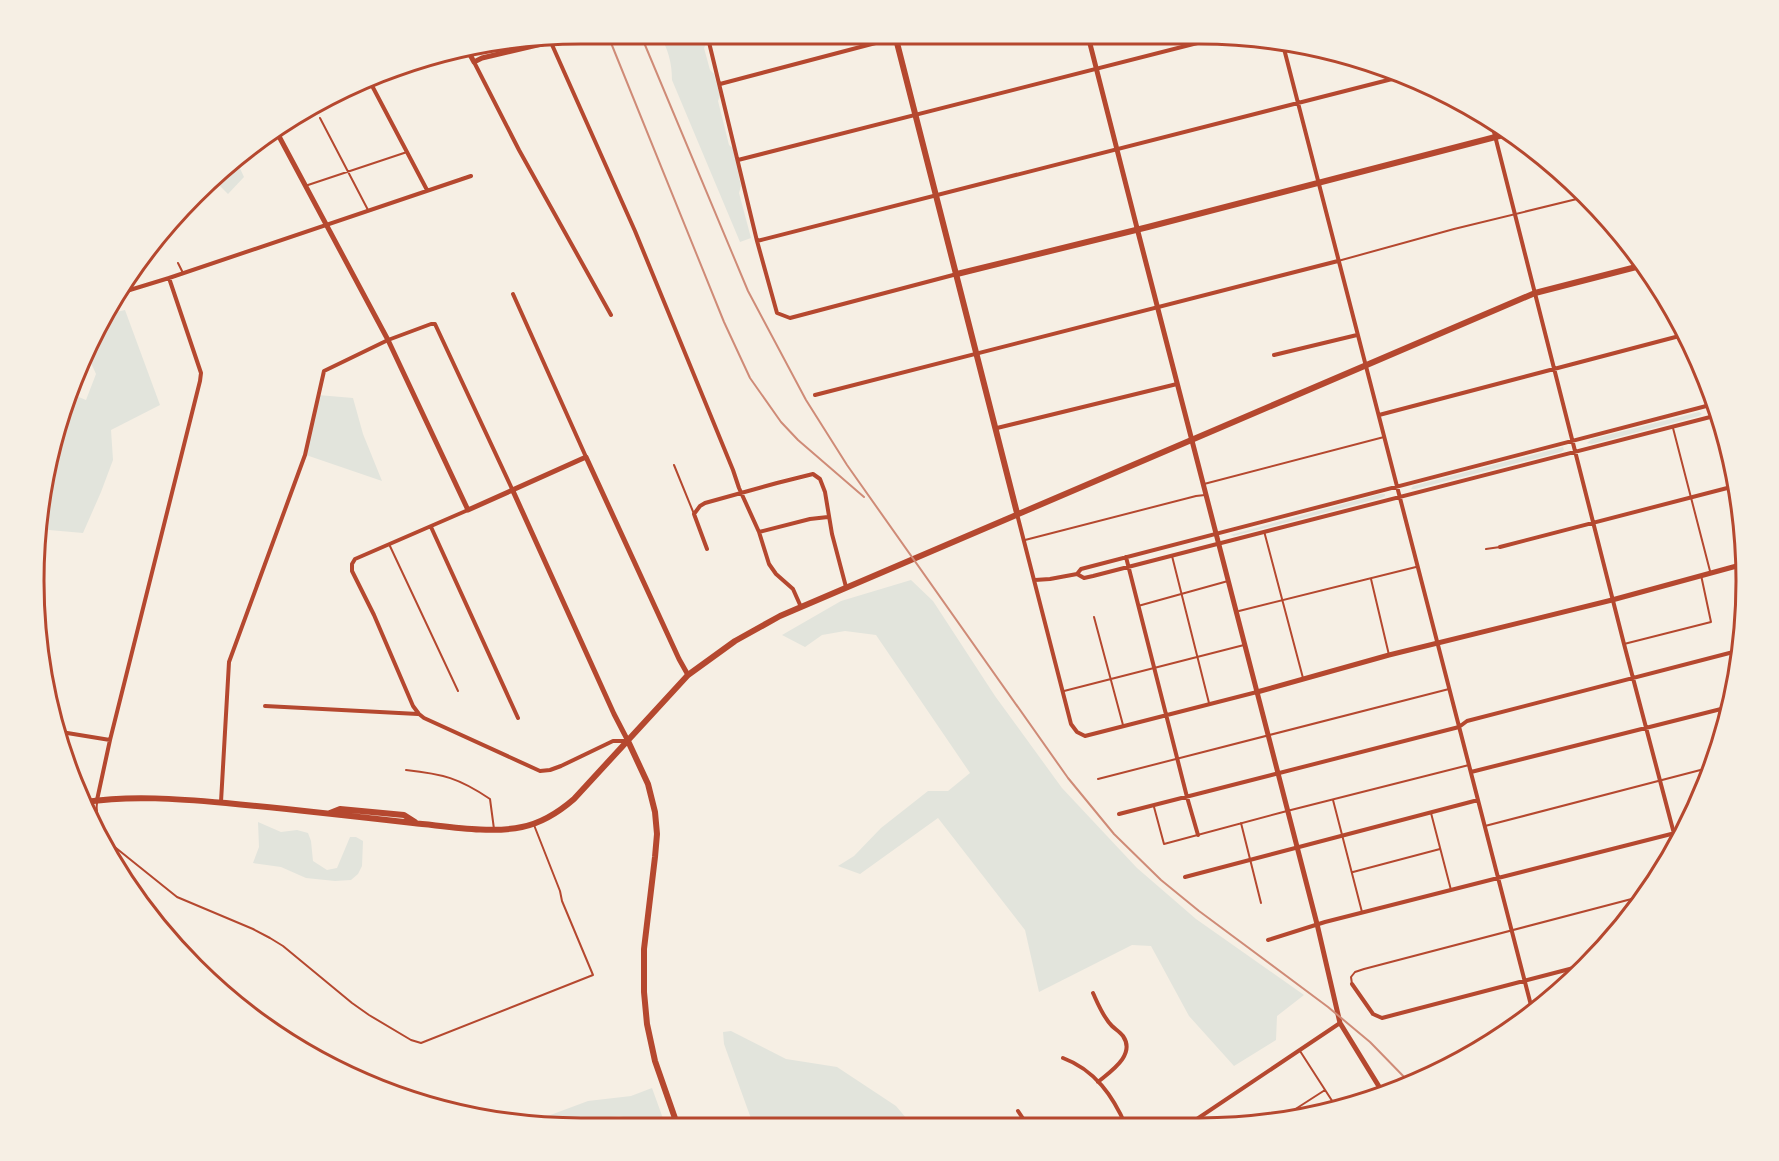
<svg xmlns="http://www.w3.org/2000/svg" width="1779" height="1161" font-family="'Archivo Narrow',sans-serif">
  <style>
    .green { fill: #e2e4dc }
    .lines { fill: none; stroke-linecap: round; stroke-linejoin: round }
    .service { stroke: #b5482f; stroke-width: 2 }
    .minor { stroke: #b5482f; stroke-width: 4 }
    .tertiary { stroke: #b5482f; stroke-width: 5 }
    .secondary { stroke: #b5482f; stroke-width: 5 }
    .primary { stroke: #b5482f; stroke-width: 6 }
    .rail { stroke: #cf8b77; stroke-width: 2 }
    .rim { fill: none; stroke: #b5482f; stroke-width: 3 }
  </style>
  <rect width="100%" height="100%" fill="#f6efe4"/>
  <path class="green" d="M659,34H704L706,44L704,48L710,70L714,74L720,96L718,101L729,145L733,148L741,186L739,193L751,238L740,242L672,80C672,63 668,48 659,34Z
    M237,162L244,177L228,194L216,182Z
    M125,310L160,405L111,430L113,460L101,492L83,533L38,529L69,393L86,400L96,374L86,352L108,314Z
    M318,395L353,398L363,434L382,481L306,455Z
    M1699,412L1702,414L1699,416L1592,444L1587,443L1592,439Z
    M1563,447L1564,450L1561,452L1415,489H1411L1413,486Z
    M1380,494H1385V496L1381,498L1234,536L1230,535Z
    M911,580L933,601L995,696L1062,788L1137,868L1196,919L1304,995L1277,1016L1276,1040L1234,1066L1189,1016L1151,946L1132,945L1039,992L1025,930L938,818L860,874L838,866L854,856L881,828L928,791H948L970,773L876,635L845,631L822,635L805,647L782,635L841,601Z
    M258,822L281,832L297,830L308,833L311,841L313,861L327,870L337,868L350,837H356L363,841L362,866L358,874L351,880L335,881L306,878L281,867L253,863L259,847Z
    M731,1031L786,1059L837,1067L896,1106L912,1125L753,1124L724,1044L723,1032Z
    M652,1088L665,1124H642L637,1120L619,1116L610,1117L586,1124L529,1123L588,1101L631,1096Z"/>
  <g class="lines">
    <path class="service" d="M320,118L368,210
      M305,186L407,152
      M1338,261L1454,229L1585,197
      M178,263L183,273
      M1673,428L1710,571
      M674,465L694,514
      M1204,484L1384,437
      M1264,531L1303,678
      M1025,540L1196,496L1205,495
      M389,544L458,691
      M1486,549L1500,547
      M1172,556L1209,703
      M1371,579L1389,655
      M1138,606L1228,581
      M1239,611L1416,567
      M1094,617L1123,725
      M1624,644L1711,622L1701,575
      M1064,691L1244,645
      M406,770C443,774 459,778 490,799L494,829
      M1098,779L1449,689
      M1333,800L1362,912
      M97,803C95,818 102,832 111,844L177,897L253,929L270,938L283,946L352,1003L369,1015L411,1040L421,1043L593,975L562,901L560,891L534,825
      M1154,807L1164,844L1287,811L1469,765
      M1431,813L1451,890
      M1241,823L1261,903
      M1485,826L1712,767
      M1353,872L1440,849
      M1352,984L1351,977L1355,972L1364,969L1643,896
      M1300,1051L1338,1110
      M1458,1052L1482,1046
      M1280,1119L1325,1090"/>
    <path class="minor" d="M707,34L757,241L777,313L790,318L957,274
      M549,38L635,231L733,470L739,488L759,532L769,564L776,574L793,589L801,607
      M1282,41L1533,1013
      M474,62L519,150L611,315
      M369,80L427,190
      M720,84L906,35
      M1492,124L1624,644L1677,845
      M738,160L1221,37
      M757,241L1400,77
      M126,282L130,289
      M120,293L169,278L471,176
      M513,294L586,457
      M1274,355L1357,335
      M1698,362L1741,523
      M815,395L1338,261
      M1379,415L1687,334
      M997,428L1177,384
      M468,510L355,559L352,564V571L374,615L413,706L419,714L424,718L540,771L550,770L561,766L613,741H627
      M1017,514L1071,724L1077,732L1085,736L1257,692
      M431,527L518,718
      M759,532L810,519L828,517
      M1500,547L1735,486
      M707,549L694,514L700,506L705,503L777,483L813,474L820,479L825,492L832,534L846,587
      M1126,557L1187,797L1198,835
      M1077,574L1081,569L1714,404
      M1035,580L1050,579L1077,574L1084,578L1093,576L1718,415
      M265,706L418,714
      M55,731L110,740
      M1471,772L1729,707
      M97,800L110,740L200,381L201,373L169,278
      M221,802L229,662L305,455L324,371L388,340L431,324H435L513,491
      M1119,814L1459,727L1467,721L1741,650
      M1185,877L1478,800
      M1268,940L1325,922L1683,831
      M1352,984L1373,1014L1382,1018L1585,965
      M1093,993C1098,1004 1103,1017 1112,1026C1115,1029 1120,1032 1123,1036C1136,1055 1111,1071 1098,1082
      M1063,1058C1095,1070 1113,1096 1126,1126
      M1018,1111L1028,1126
      M1185,1127L1340,1023"/>
    <path class="tertiary" d="M1088,36L1137,228
      M468,51L474,62L482,58L563,39L570,35
      M274,127L388,340L468,510L586,457L679,659L688,675
      M513,491L614,714L628,741
      M1257,692L1389,655L1612,600L1744,564"/>
    <path class="secondary" d="M1137,228L1317,924L1340,1023L1383,1093"/>
    <path class="primary" d="M895,35L1017,513
      M957,274L1148,227L1507,134
      M628,741L648,784L655,812L657,834L655,857L644,949V992L647,1024L655,1061L677,1124
      M85,802C131,795 179,799 226,803C289,809 351,816 413,823C446,826 490,834 522,827C542,823 559,812 574,799L688,675L735,641L780,616L1535,293L1644,265
      M330,813L340,809L404,815L415,822"/>
    <path class="rail" d="M607,33L724,322L750,378L781,422L798,440L864,497
      M640,33L748,291L806,400L847,465L1068,778L1114,834L1161,880L1199,911L1328,1007L1370,1042L1410,1083"/>
  </g>
  <path d="M0 0H1779V1161H0ZM581 44H1199A537 537 0 0 1 1736 581V581A537 537 0 0 1 1199 1118H581A537 537 0 0 1 44 581V581A537 537 0 0 1 581 44Z" fill="#f6efe4" fill-rule="evenodd"/>
  <path class="rim" d="M581 44H1199A537 537 0 0 1 1736 581V581A537 537 0 0 1 1199 1118H581A537 537 0 0 1 44 581V581A537 537 0 0 1 581 44Z"/>
</svg>
